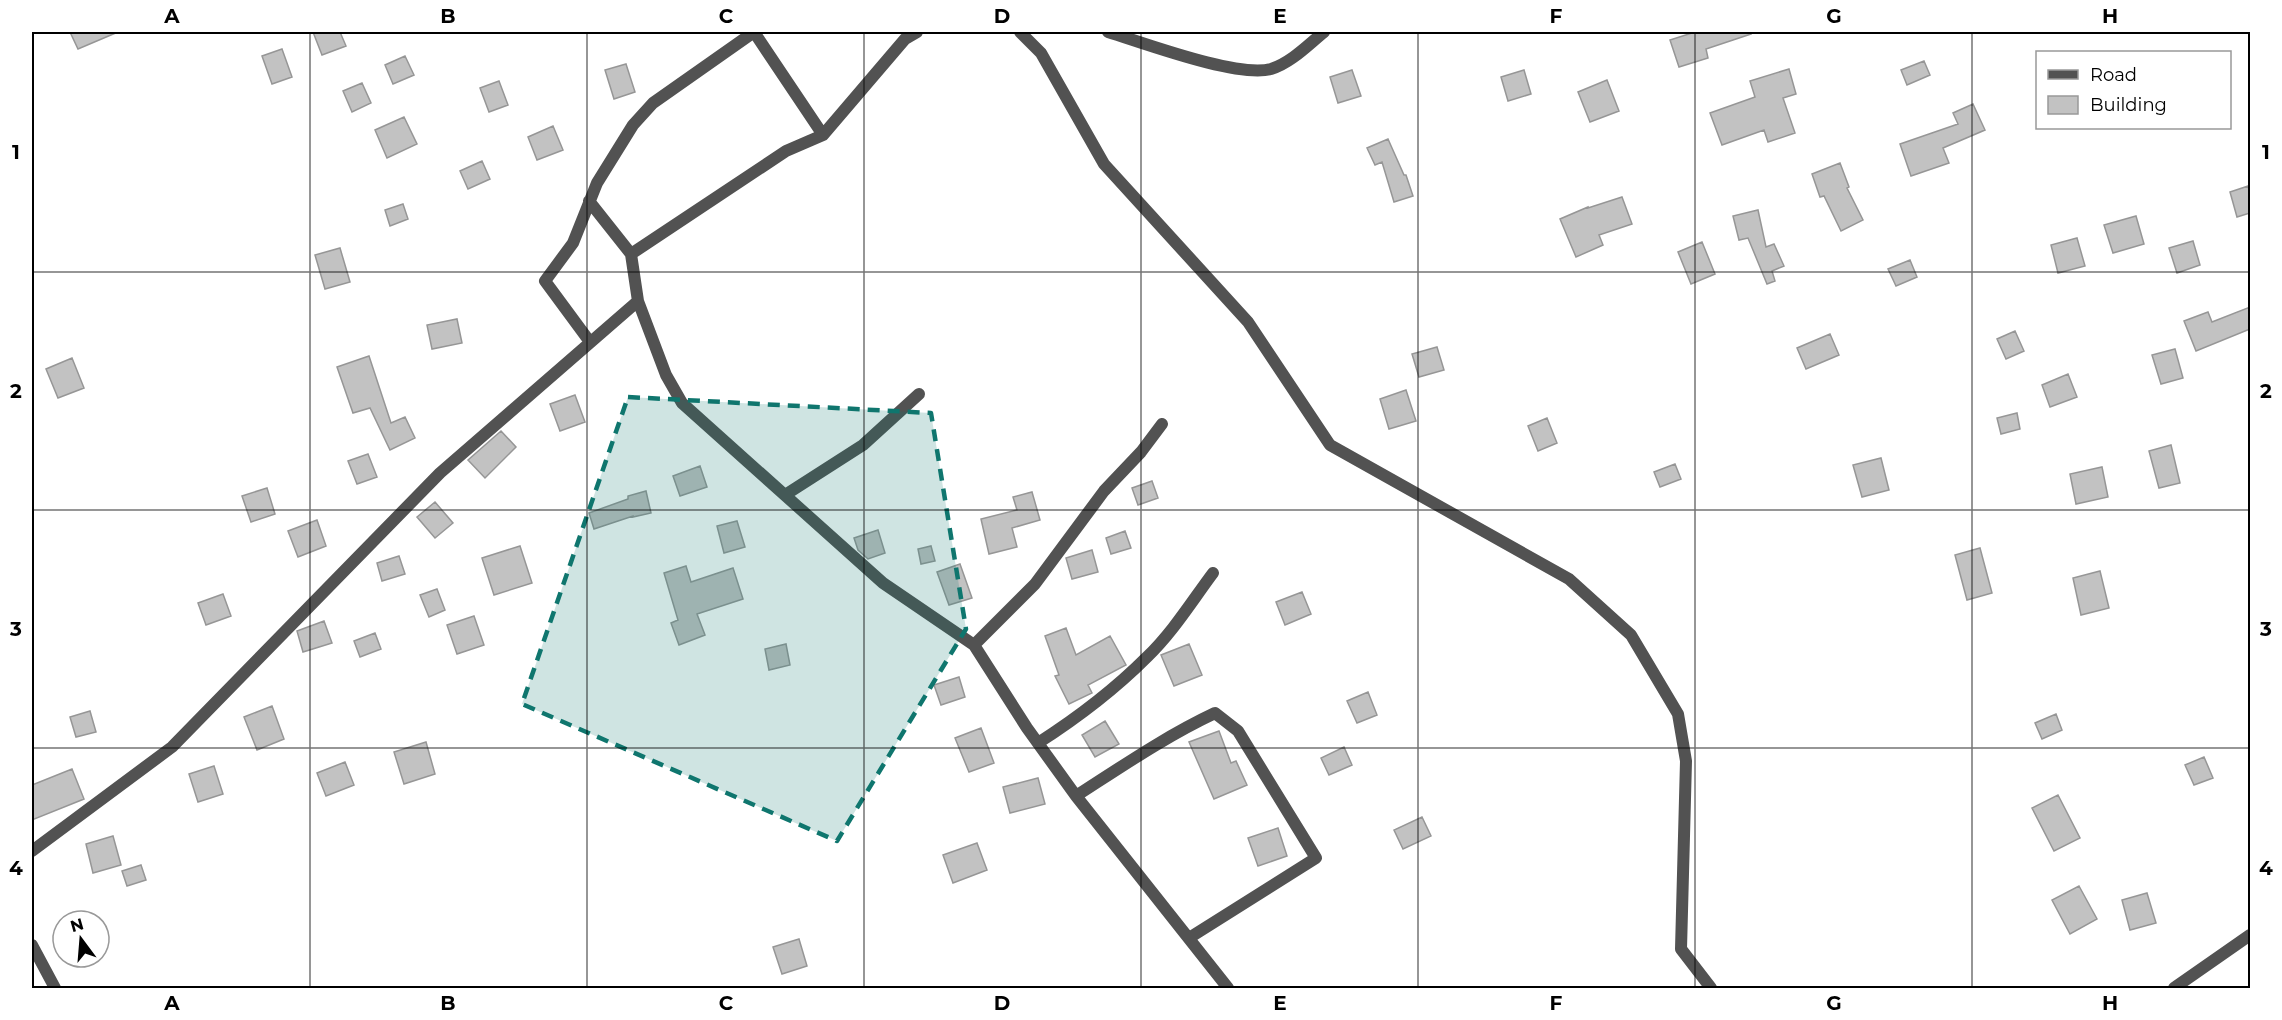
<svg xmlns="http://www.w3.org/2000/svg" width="2282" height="1020" font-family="Montserrat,sans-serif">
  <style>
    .building { fill: #c2c2c2; stroke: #969696; stroke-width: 1.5 }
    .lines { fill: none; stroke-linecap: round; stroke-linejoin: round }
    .street { stroke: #525252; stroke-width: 12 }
    .marked { fill: #0f766e; fill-opacity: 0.2; stroke: #0f766e; stroke-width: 4.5; stroke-dasharray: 12 8; stroke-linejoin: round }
    .grid { fill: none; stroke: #000; stroke-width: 1.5; stroke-opacity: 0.55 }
    .neatline { fill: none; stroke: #000; stroke-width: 2 }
    .grid-label { font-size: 20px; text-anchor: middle; font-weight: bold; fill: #000 }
  </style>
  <rect width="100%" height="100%" fill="#fff"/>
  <path class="building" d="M70,32H118L78,49Z
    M313,32H340L346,46L322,55Z
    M1695,32H1750L1751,34L1706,49L1708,58L1679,67L1670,40Z
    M282,49L292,77L272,84L262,56Z
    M405,56L414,75L393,84L385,65Z
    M1924,61L1930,75L1907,85L1901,70Z
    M626,64L635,92L614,99L605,70Z
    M1789,69L1796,94L1783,98L1795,133L1768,142L1764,130L1722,145L1710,113L1755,97L1750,81Z
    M1352,70L1361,96L1338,103L1330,77Z
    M1524,70L1531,94L1508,101L1501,77Z
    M1607,80L1619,111L1590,122L1578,92Z
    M499,81L508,105L489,112L480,88Z
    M362,83L371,103L352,112L343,91Z
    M1973,104L1985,130L1943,148L1949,163L1911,176L1900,144L1958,124L1953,113Z
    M404,117L417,144L387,158L375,130Z
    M553,126L563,150L537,160L528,137Z
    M1388,139L1404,175H1406L1413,196L1394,202L1382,162L1375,165L1367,148Z
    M482,161L490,179L468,189L460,171Z
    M1840,163L1849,187L1847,188L1863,220L1841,231L1824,196L1820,197L1812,174Z
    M2248,186L2250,194V213L2237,217L2230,192Z
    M1622,197L1632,224L1599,235L1603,245L1576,257L1560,219L1588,207V208Z
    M403,204L408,219L390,226L385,210Z
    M1758,210L1766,247L1774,244L1784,266L1772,271L1775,281L1767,284L1748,238L1739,240L1733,216Z
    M2136,216L2144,244L2113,253L2104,225Z
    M2077,238L2085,266L2058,273L2051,245Z
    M2193,241L2200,265L2177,273L2169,248Z
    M1702,242L1715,274L1691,284L1678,252Z
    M340,248L350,282L325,289L315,255Z
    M1910,260L1917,277L1896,286L1888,269Z
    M2250,307V329L2196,351L2184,321L2208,312L2212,322Z
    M457,319L462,343L432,349L427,325Z
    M2015,331L2024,351L2006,359L1997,339Z
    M1830,334L1839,355L1806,369L1797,348Z
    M1437,347L1444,370L1419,377L1412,354Z
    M2175,349L2183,378L2161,384L2152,355Z
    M369,356L391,423L405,417L415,438L390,450L370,408L353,413L337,367Z
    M72,358L84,388L58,398L46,369Z
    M2068,374L2077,397L2050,407L2042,385Z
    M1406,390L1416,421L1389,429L1380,399Z
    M575,395L585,422L560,431L550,404Z
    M2017,413L2020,429L2001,434L1997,418Z
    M1547,418L1557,443L1538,451L1528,426Z
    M501,431L516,447L485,478L468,460Z
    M2171,445L2180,483L2159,488L2149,451Z
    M368,454L377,477L357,484L348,461Z
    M1881,458L1889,490L1862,497L1853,465Z
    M1675,464L1681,479L1660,487L1654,472Z
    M700,466L707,487L680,496L673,476Z
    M2102,467L2108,497L2076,504L2070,474Z
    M1152,481L1158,498L1138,505L1132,488Z
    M267,488L275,514L251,522L242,496Z
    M646,491L651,513L633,517V516L594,529L589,513L628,499V496Z
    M1032,492L1040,520L1012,528L1017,547L989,554L981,519L1017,510L1013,497Z
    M435,502L453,523L435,538L417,517Z
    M317,520L326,546L298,557L288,531Z
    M737,521L745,547L724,553L717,526Z
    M878,530L885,553L868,559L858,550L854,538Z
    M1125,531L1131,548L1111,554L1106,538Z
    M520,546L532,583L494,595L482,558Z
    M931,546L935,561L921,564L918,549Z
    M1980,548L1992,593L1967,600L1955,555Z
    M1092,550L1098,572L1072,579L1066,558Z
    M399,556L405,574L382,581L377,563Z
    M960,564L972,598L949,605L937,572Z
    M686,566L691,582L733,568L743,599L697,614L705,635L679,645L671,623L678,620L664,573Z
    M2100,571L2109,608L2081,615L2073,578Z
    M437,589L445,610L429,617L420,595Z
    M1302,592L1311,614L1285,625L1276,602Z
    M223,594L231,616L206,625L198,603Z
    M474,616L484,645L457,654L447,625Z
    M324,621L332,643L303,652L297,631Z
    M1066,628L1076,655L1110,636L1126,665L1088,685L1092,693L1069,704L1055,676L1059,675L1045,636Z
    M375,633L381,649L360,657L354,641Z
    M786,644L790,665L769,670L765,649Z
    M1189,644L1202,675L1174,686L1161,655Z
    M959,677L965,697L941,705L934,685Z
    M1368,692L1377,715L1357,723L1347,701Z
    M272,706L284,739L257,750L244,717Z
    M90,711L96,732L76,737L70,717Z
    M2056,714L2062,730L2042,739L2035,723Z
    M1105,721L1119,744L1095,757L1082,735Z
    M981,728L994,763L969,772L955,738Z
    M1219,731L1231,763L1236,761L1247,785L1214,799L1189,742Z
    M426,742L435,774L404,784L394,752Z
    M1344,747L1352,765L1329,775L1321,758Z
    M2204,757L2213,778L2194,785L2185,765Z
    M345,762L354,785L326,796L317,773Z
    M214,766L223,794L198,802L189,774Z
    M72,769L84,799L32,820V785Z
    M1038,778L1045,804L1010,813L1003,787Z
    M2058,795L2080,838L2054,851L2032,808Z
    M1422,817L1431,836L1403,849L1394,830Z
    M1278,828L1287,856L1258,866L1248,838Z
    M113,836L121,865L93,873L86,844Z
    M977,843L987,870L953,883L943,855Z
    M141,865L146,880L127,886L122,871Z
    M2079,886L2097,919L2070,934L2052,900Z
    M2147,893L2156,923L2130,930L2122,900Z
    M799,939L807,966L782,974L773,947Z"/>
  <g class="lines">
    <path class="street" d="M754,32L823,135
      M1020,32L1041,53L1104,164L1248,322L1330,445L1569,579L1631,635L1678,714L1686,761L1681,949L1711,988
      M1108,32C1144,43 1237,78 1271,69C1291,63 1309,44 1324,32
      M589,201L631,254
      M638,301L666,375L682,403L883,583L974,645L1027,728L1076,796L1228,988
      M590,342L545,281L573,243L597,183L633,125L653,103L754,32
      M785,495L863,445L919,394
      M974,645L1035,584L1104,491L1141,452L1162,424
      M1038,743C1077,718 1114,690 1147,657C1173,632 1192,601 1213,573
      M1076,796C1121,767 1166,736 1215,713L1238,731L1316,858L1189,938
      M32,851L172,747L440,473L638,301L631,254L786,151L823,135L905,39L917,32
      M32,945L55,988
      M2174,988L2250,935"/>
  </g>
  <path class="marked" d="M628,397L931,413L966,629L837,841L522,704Z"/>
  <path class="grid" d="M310,32V988M587,32V988M864,32V988M1141,32V988M1418,32V988M1695,32V988M1972,32V988M32,272H2250M32,510H2250M32,748H2250"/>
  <rect width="2282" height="1020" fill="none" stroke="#ffffff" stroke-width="66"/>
  <rect x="2036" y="51" width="195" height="78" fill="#ffffff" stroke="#999999" stroke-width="1.5"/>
  <rect x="2048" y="70" width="30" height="9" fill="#525252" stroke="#999999" stroke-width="1.5"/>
  <text x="2090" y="81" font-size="18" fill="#000000">Road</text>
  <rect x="2048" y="96" width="30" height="18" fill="#c2c2c2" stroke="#999999" stroke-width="1.5"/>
  <text x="2090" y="111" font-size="18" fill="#000000">Building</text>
  <g transform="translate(81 939) rotate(344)"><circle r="28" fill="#ffffff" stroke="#999999" stroke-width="1.5"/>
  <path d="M0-4.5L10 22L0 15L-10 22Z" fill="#000000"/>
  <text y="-9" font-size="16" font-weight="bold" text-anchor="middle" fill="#000000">N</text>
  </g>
  <rect x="33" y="33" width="2216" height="954" class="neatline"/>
  <g class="grid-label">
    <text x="172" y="23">A</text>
    <text x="448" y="23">B</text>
    <text x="726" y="23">C</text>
    <text x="1002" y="23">D</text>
    <text x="1280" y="23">E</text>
    <text x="1556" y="23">F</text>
    <text x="1834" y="23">G</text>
    <text x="2110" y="23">H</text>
    <text x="16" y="159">1</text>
    <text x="2266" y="159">1</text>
    <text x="16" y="398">2</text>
    <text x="2266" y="398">2</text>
    <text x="16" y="636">3</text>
    <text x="2266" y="636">3</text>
    <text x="16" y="875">4</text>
    <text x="2266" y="875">4</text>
    <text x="172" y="1010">A</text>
    <text x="448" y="1010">B</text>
    <text x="726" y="1010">C</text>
    <text x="1002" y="1010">D</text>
    <text x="1280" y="1010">E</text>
    <text x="1556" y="1010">F</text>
    <text x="1834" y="1010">G</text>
    <text x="2110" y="1010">H</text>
  </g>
</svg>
